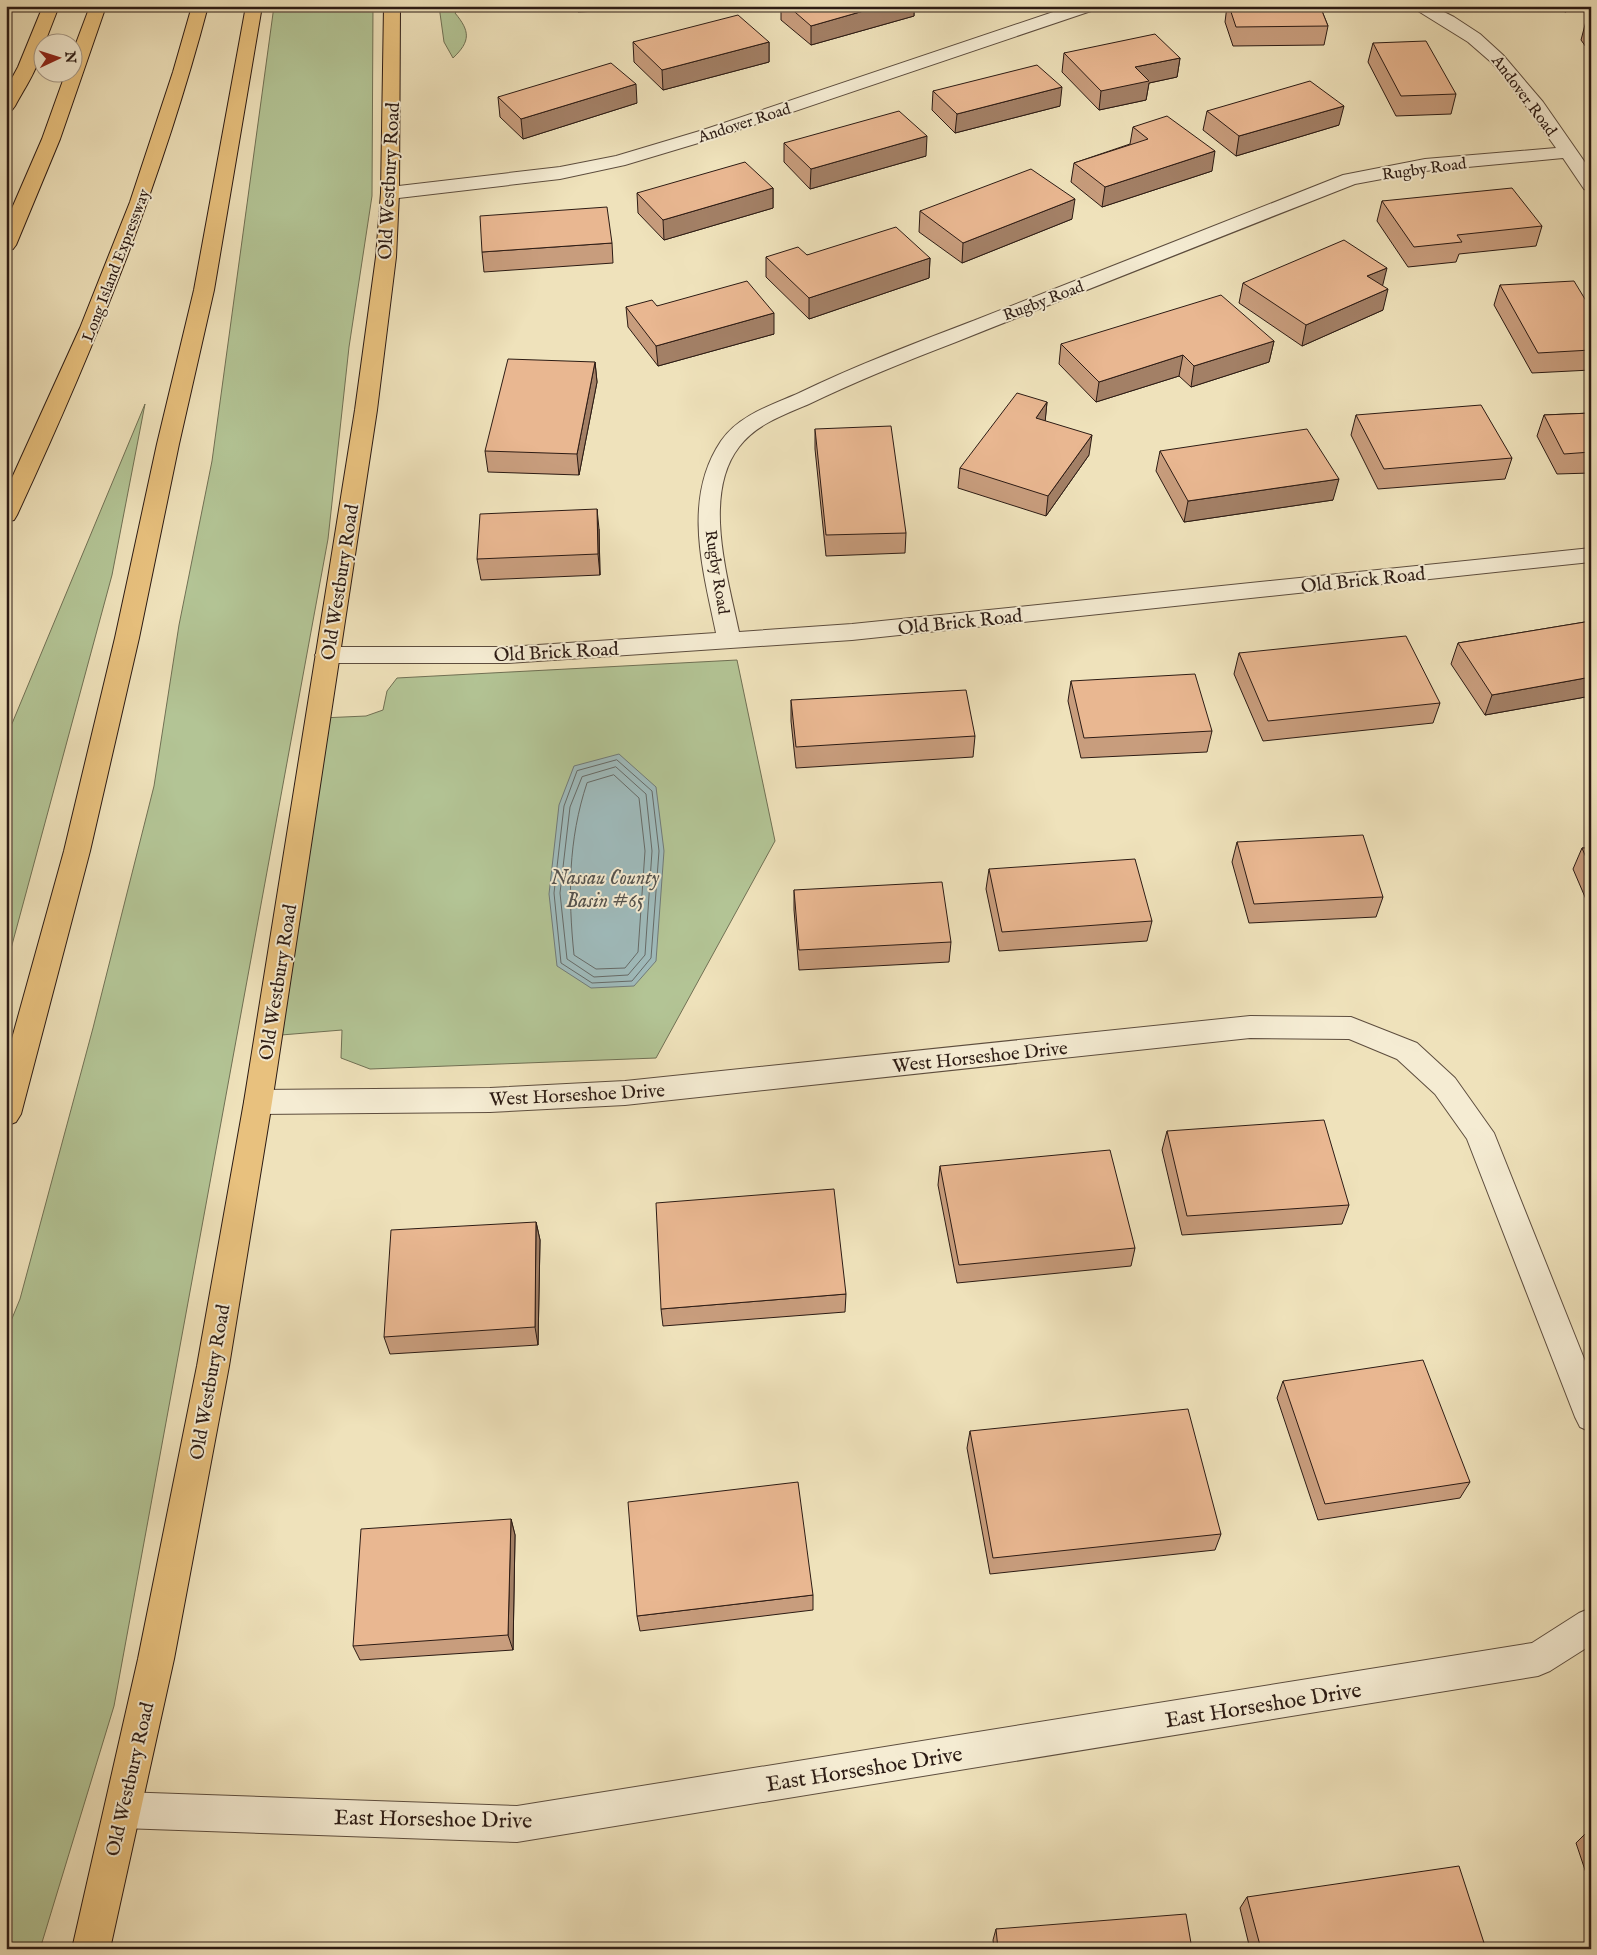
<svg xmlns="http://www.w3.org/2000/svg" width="1597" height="1955" font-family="'IM FELL English',serif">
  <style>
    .green { fill: #b3c495; stroke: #707054 }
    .water { fill: #9fbbbc; stroke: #717b79 }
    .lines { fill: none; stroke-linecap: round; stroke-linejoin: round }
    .shore { stroke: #666b68; stroke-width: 1 }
    .minor-casing { stroke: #5d4d3e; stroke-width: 2 }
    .major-casing { stroke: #2c1b14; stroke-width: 2 }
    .highway-casing { stroke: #2c1b14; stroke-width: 2 }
    .minor { fill: #f5ecd3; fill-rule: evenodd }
    .major { fill: #e8c17e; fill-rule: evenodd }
    .highway { fill: #e8c17e; fill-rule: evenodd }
    .wall { fill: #c89d7d; stroke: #2c1b14 }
    .shaded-wall { fill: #a38066; stroke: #2c1b14 }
    .building { fill: #e9b791; stroke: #2c1b14 }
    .labels { text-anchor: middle; stroke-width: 4; stroke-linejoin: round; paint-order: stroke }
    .far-street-label { font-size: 16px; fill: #2c1b14; stroke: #f5ecd3 }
    .street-label { font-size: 19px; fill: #2c1b14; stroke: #f5ecd3 }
    .water-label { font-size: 20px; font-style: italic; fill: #54534f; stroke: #f5ecd3 }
    .near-street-label { font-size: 22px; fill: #2c1b14; stroke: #f5ecd3 }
  </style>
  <rect width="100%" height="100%" fill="#efe2bb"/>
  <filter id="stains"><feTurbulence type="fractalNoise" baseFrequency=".004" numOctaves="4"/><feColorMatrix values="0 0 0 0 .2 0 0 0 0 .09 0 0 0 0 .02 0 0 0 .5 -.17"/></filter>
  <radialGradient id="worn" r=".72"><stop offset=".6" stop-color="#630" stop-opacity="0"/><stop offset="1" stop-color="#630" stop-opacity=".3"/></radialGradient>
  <path class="green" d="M274,6H373L372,196L349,347L328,539L114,1706L40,1949H6V1333L20,1299L93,1028L154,786L179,625L212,461Z
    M439,6H463L455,13C470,31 471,41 453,58L444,42Z
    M145,404L112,575L6,967V738Z
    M737,660L775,841L656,1058L370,1069L341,1058L342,1030L269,1036L321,718L366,716L383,710L387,691L397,678Z"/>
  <path class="water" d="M619,754L656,787L664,851L656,961L634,986L591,988L557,966L549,894L559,805L574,766Z"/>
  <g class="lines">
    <path class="shore" d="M617,760L652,791L659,851L651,958L632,981L592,983L561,963L554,893L564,806L577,771Z
      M616,767L646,794L652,851L645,955L628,975L594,977L567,959L560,893L570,807L582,777Z
      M614,775L639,798L645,851L638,952L625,968L596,969L574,955C568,896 568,840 587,783Z"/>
    <g class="minor-casing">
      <path id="minor" d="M1071,6H1096L1094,10L715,138L625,165L560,179L390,199L383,197L381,193L383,189L390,187L560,167L616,156L703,130Z
        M1410,6H1432L1454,17L1480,34L1503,55L1543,102L1591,171V191L1584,189L1563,158L1425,171L1355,184C1222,236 1089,289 956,342C906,361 857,381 809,404C784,415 756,424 739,447C702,495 728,578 739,632L852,624L1591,548V562L852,640L507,663H327L319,661L315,655L319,649L327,647H507L716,633C703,570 682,499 721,441C739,415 772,405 799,393C857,365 918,342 978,319C1100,271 1222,223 1343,175L1425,159L1556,148L1511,85L1491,62L1468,42Z
        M1250,1016L1351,1017L1417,1043L1455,1078L1494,1133L1591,1376V1432L1580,1427L1575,1417L1467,1139L1435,1094L1397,1059L1349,1039L1250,1038L625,1105L490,1112L258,1114L248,1110L244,1102L248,1094L258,1090L490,1088L625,1081Z
        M1591,1608V1645L1550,1671L1538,1676L517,1842L122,1828L109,1823L104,1810L109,1797L122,1792L517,1806L1532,1643L1579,1613Z"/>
    </g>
    <g class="major-casing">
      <path id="major" d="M384,6H400L399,193L396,257L377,410L272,1102L229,1366L174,1659L110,1949H72L138,1659L197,1366L244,1102L355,410L376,257L381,193Z"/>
    </g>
    <g class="highway-casing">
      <path id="highway" d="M43,6H59L45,42H42C42,64 25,87 15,106L12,110L6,111V89L18,67Z
        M90,6H106L60,139L16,245L13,249L6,251V222L42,139L66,72H72V54Z
        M192,6H208C161,184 94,349 17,515L14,520L6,522V491L80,328L130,202L173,72Z
        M246,6H262L214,290L179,444L139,638L90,851L21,1114L16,1122L6,1126V1060L64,851L115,638L157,444L194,290Z"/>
    </g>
    <use href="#minor" class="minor"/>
    <use href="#major" class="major"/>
    <use href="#highway" class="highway"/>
  </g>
  <path class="wall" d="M578,6H657V8L578,12Z
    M781,6H914V16L811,45L781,20Z
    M1227,6H1320L1328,26L1324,45L1233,46L1225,22Z
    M1556,6H1584L1565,12Z
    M1586,21H1591V54L1581,40Z
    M633,42H769V62L663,90L634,62Z
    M1373,43L1456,94L1451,114L1396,116L1368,62Z
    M1064,53L1180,58L1177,77L1149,83L1146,100L1099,110L1062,72Z
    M933,91L1060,106L955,133L932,110Z
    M498,97L637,103L523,139L500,117Z
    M1207,111L1339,125L1236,156L1203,130Z
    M1133,127L1212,171L1102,207L1071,182L1074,163L1130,144Z
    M784,143L926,156L810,189L784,162Z
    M773,188V208L664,240L638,213L637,193Z
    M1382,201L1542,226L1536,246L1459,254L1456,262L1408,267L1377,221Z
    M920,211L1072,219L962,263L919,232Z
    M612,243L613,263L484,272L482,252Z
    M807,255L930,258L929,278L809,319L766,277V257Z
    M1243,283L1383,310L1302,346L1239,303Z
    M1500,285L1591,309V370L1532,373L1494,305Z
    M657,306L774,334L658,366L628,327L626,307Z
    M1274,341L1269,362L1191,387L1179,376L1096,402L1059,364L1061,344Z
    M595,362L597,382L579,475L488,472L485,451Z
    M1047,402L1045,421L1089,455L1046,516L958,488L960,468Z
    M1591,413V473L1557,474L1537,436L1544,415Z
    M1356,415L1512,458L1505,479L1378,489L1351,435Z
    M815,429L906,533L905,553L826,556L815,449Z
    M1160,451L1333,500L1184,522L1156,471Z
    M599,529L600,575L481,580L477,559Z
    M1591,621V696L1485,715L1451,664L1458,643Z
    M1239,653L1440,703L1433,723L1263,741L1234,674Z
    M1071,681L1212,731L1207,752L1081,758L1068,701Z
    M791,700L975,736L973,757L796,768L791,721Z
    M1237,842L1383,897L1376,917L1249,923L1232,862Z
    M1582,848H1591V911L1573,869Z
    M989,869L1152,921L1147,941L999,951L986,889Z
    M794,890L951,942L949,962L799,970L794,910Z
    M1167,1131L1349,1205L1342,1224L1182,1235L1162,1150Z
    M940,1166L1135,1248L1131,1266L957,1283L938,1185Z
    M536,1222L540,1240L538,1345L390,1354L384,1337Z
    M846,1294L845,1312L663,1326L661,1309Z
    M1283,1381L1470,1482L1460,1498L1318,1520L1277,1398Z
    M970,1431L1221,1534L1215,1550L990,1574L967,1448Z
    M511,1519L515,1535L513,1650L360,1660L353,1646Z
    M813,1595V1610L640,1631L637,1616Z
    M1589,1830H1591V1888L1576,1843Z
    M1247,1897L1486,1949H1250L1240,1908Z
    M996,1929L1192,1949H994L993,1940Z"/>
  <path class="shaded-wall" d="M881,6H914V16L811,45V26Z
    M1566,6H1584L1565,12Z
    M769,42V62L663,90L662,70Z
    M1180,58L1177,77L1149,83L1146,100L1099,110L1101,91L1135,67Z
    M636,84L637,103L523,139L521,119Z
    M1062,87L1060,106L955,133L957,114Z
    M1344,106L1339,125L1236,156L1239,136Z
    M927,136L926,156L810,189L811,169Z
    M1215,151L1212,171L1102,207L1105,187Z
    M773,188V208L664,240L663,220Z
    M1075,199L1072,219L962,263L963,243Z
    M930,258L929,278L809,319V298Z
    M1387,268L1382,288L1367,276Z
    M1388,289L1383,310L1302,346L1306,325Z
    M774,313V334L658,366L656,346Z
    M1274,341L1269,362L1191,387L1194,366Z
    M1183,355L1179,376L1096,402L1099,382Z
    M595,362L597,382L579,475L577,454Z
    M1047,402L1045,423L1036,418Z
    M1092,435L1089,455L1046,516L1048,496Z
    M1339,479L1333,500L1184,522L1188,501Z
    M597,509L599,529L600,575L598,554Z
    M1591,677V696L1485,715L1492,695Z
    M536,1222L540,1240L538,1345L535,1327Z
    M511,1519L515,1535L513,1650L508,1635Z"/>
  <path class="building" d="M788,6H881L811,26Z
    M1229,6H1320L1328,26L1236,27Z
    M738,15L769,42L662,70L633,42Z
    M1586,21H1591V27Z
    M1155,34L1180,58L1135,67L1149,81L1101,91L1064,53Z
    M1426,41L1456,94L1401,96L1373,43Z
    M611,63L636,84L521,119L498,97Z
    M1037,65L1062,87L957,114L933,91Z
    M1310,81L1344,106L1239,136L1207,111Z
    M899,111L927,136L811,169L784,143Z
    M1167,116L1215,151L1105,187L1074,163L1148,139L1133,127Z
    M745,162L773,188L663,220L637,193Z
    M1031,169L1075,199L963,243L920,211Z
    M1512,188L1542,226L1457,235L1462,242L1414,247L1382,201Z
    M607,207L612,243L482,252L480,216Z
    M896,227L930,258L809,298L766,257L798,247L807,255Z
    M1344,240L1387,268L1367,276L1388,289L1306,325L1243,283Z
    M747,281L774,313L656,346L626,307L652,300L657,306Z
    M1574,281L1591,309V350L1538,353L1500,285Z
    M1221,295L1274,341L1194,366L1183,355L1099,382L1061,344Z
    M508,359L595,362L577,454L485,451Z
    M1017,393L1047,402L1036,418L1092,435L1048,496L960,468Z
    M1481,405L1512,458L1384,469L1356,415Z
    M1591,413V452L1564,454L1544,415Z
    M891,426L906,533L826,535L815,429Z
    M1307,429L1339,479L1188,501L1160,451Z
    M597,509L598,554L477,559L480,514Z
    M1591,621V677L1492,695L1458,643Z
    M1406,636L1440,703L1268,721L1239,653Z
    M1195,674L1212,731L1084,738L1071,681Z
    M966,690L975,736L796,747L791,700Z
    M1363,835L1383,897L1254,904L1237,842Z
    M1582,848H1591V869Z
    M1135,859L1152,921L1002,932L989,869Z
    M942,882L951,942L799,950L794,890Z
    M1324,1120L1349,1205L1187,1216L1167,1131Z
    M1110,1150L1135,1248L959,1265L940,1166Z
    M834,1189L846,1294L661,1309L656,1203Z
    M536,1222L535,1327L384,1337L391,1230Z
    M1423,1360L1470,1482L1325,1504L1283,1381Z
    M1188,1409L1221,1534L993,1558L970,1431Z
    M798,1482L813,1595L637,1616L628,1502Z
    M511,1519L508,1635L353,1646L361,1529Z
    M1459,1866L1486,1949H1261L1247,1897Z
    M1186,1914L1192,1949H998L996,1929Z"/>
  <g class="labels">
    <g class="far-street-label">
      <text transform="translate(1525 95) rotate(53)" y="6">Andover Road</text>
      <text transform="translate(744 122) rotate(-18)" y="6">Andover Road</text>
      <text transform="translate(1424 168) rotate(-8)" y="6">Rugby Road</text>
      <text transform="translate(115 265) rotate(-69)" y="6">Long Island Expressway</text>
      <text transform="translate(1043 300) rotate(-21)" y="6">Rugby Road</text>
      <text transform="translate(718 572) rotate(81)" y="6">Rugby Road</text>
    </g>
    <g class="street-label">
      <text transform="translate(388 181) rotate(-87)" y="7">Old Westbury Road</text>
      <text transform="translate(1363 579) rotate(-6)" y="7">Old Brick Road</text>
      <text transform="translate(339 582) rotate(-81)" y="7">Old Westbury Road</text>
      <text transform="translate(960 621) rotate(-6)" y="7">Old Brick Road</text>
      <text transform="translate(556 651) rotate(-3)" y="7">Old Brick Road</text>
      <text transform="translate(277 982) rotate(-81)" y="7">Old Westbury Road</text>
      <text transform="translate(980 1056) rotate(-6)" y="7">West Horseshoe Drive</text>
      <text transform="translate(577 1094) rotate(-3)" y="7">West Horseshoe Drive</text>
      <text transform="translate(209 1382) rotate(-80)" y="7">Old Westbury Road</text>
      <text transform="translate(129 1779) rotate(-77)" y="7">Old Westbury Road</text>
    </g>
    <g class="water-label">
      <text x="605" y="884">Nassau County<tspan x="605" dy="23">Basin #65</tspan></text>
    </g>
    <g class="near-street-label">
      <text transform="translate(1263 1704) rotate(-9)" y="8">East Horseshoe Drive</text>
      <text transform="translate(864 1768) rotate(-9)" y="8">East Horseshoe Drive</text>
      <text transform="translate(433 1818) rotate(1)" y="8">East Horseshoe Drive</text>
    </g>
  </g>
  <rect width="1597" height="1955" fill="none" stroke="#efe2bb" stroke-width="25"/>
  <rect x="8" y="8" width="1582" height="1940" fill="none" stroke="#2c1b14" stroke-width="2.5"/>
  <rect x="12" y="12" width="1572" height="1930" fill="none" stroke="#2c1b14"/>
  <g transform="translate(58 58) rotate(86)"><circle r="24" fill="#f5ecd3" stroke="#a59887"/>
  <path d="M0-4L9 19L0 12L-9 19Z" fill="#8f2418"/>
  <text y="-8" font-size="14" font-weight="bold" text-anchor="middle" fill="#2c1b14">N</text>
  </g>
  <rect width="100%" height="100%" filter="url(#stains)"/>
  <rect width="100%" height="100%" fill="url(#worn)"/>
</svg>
